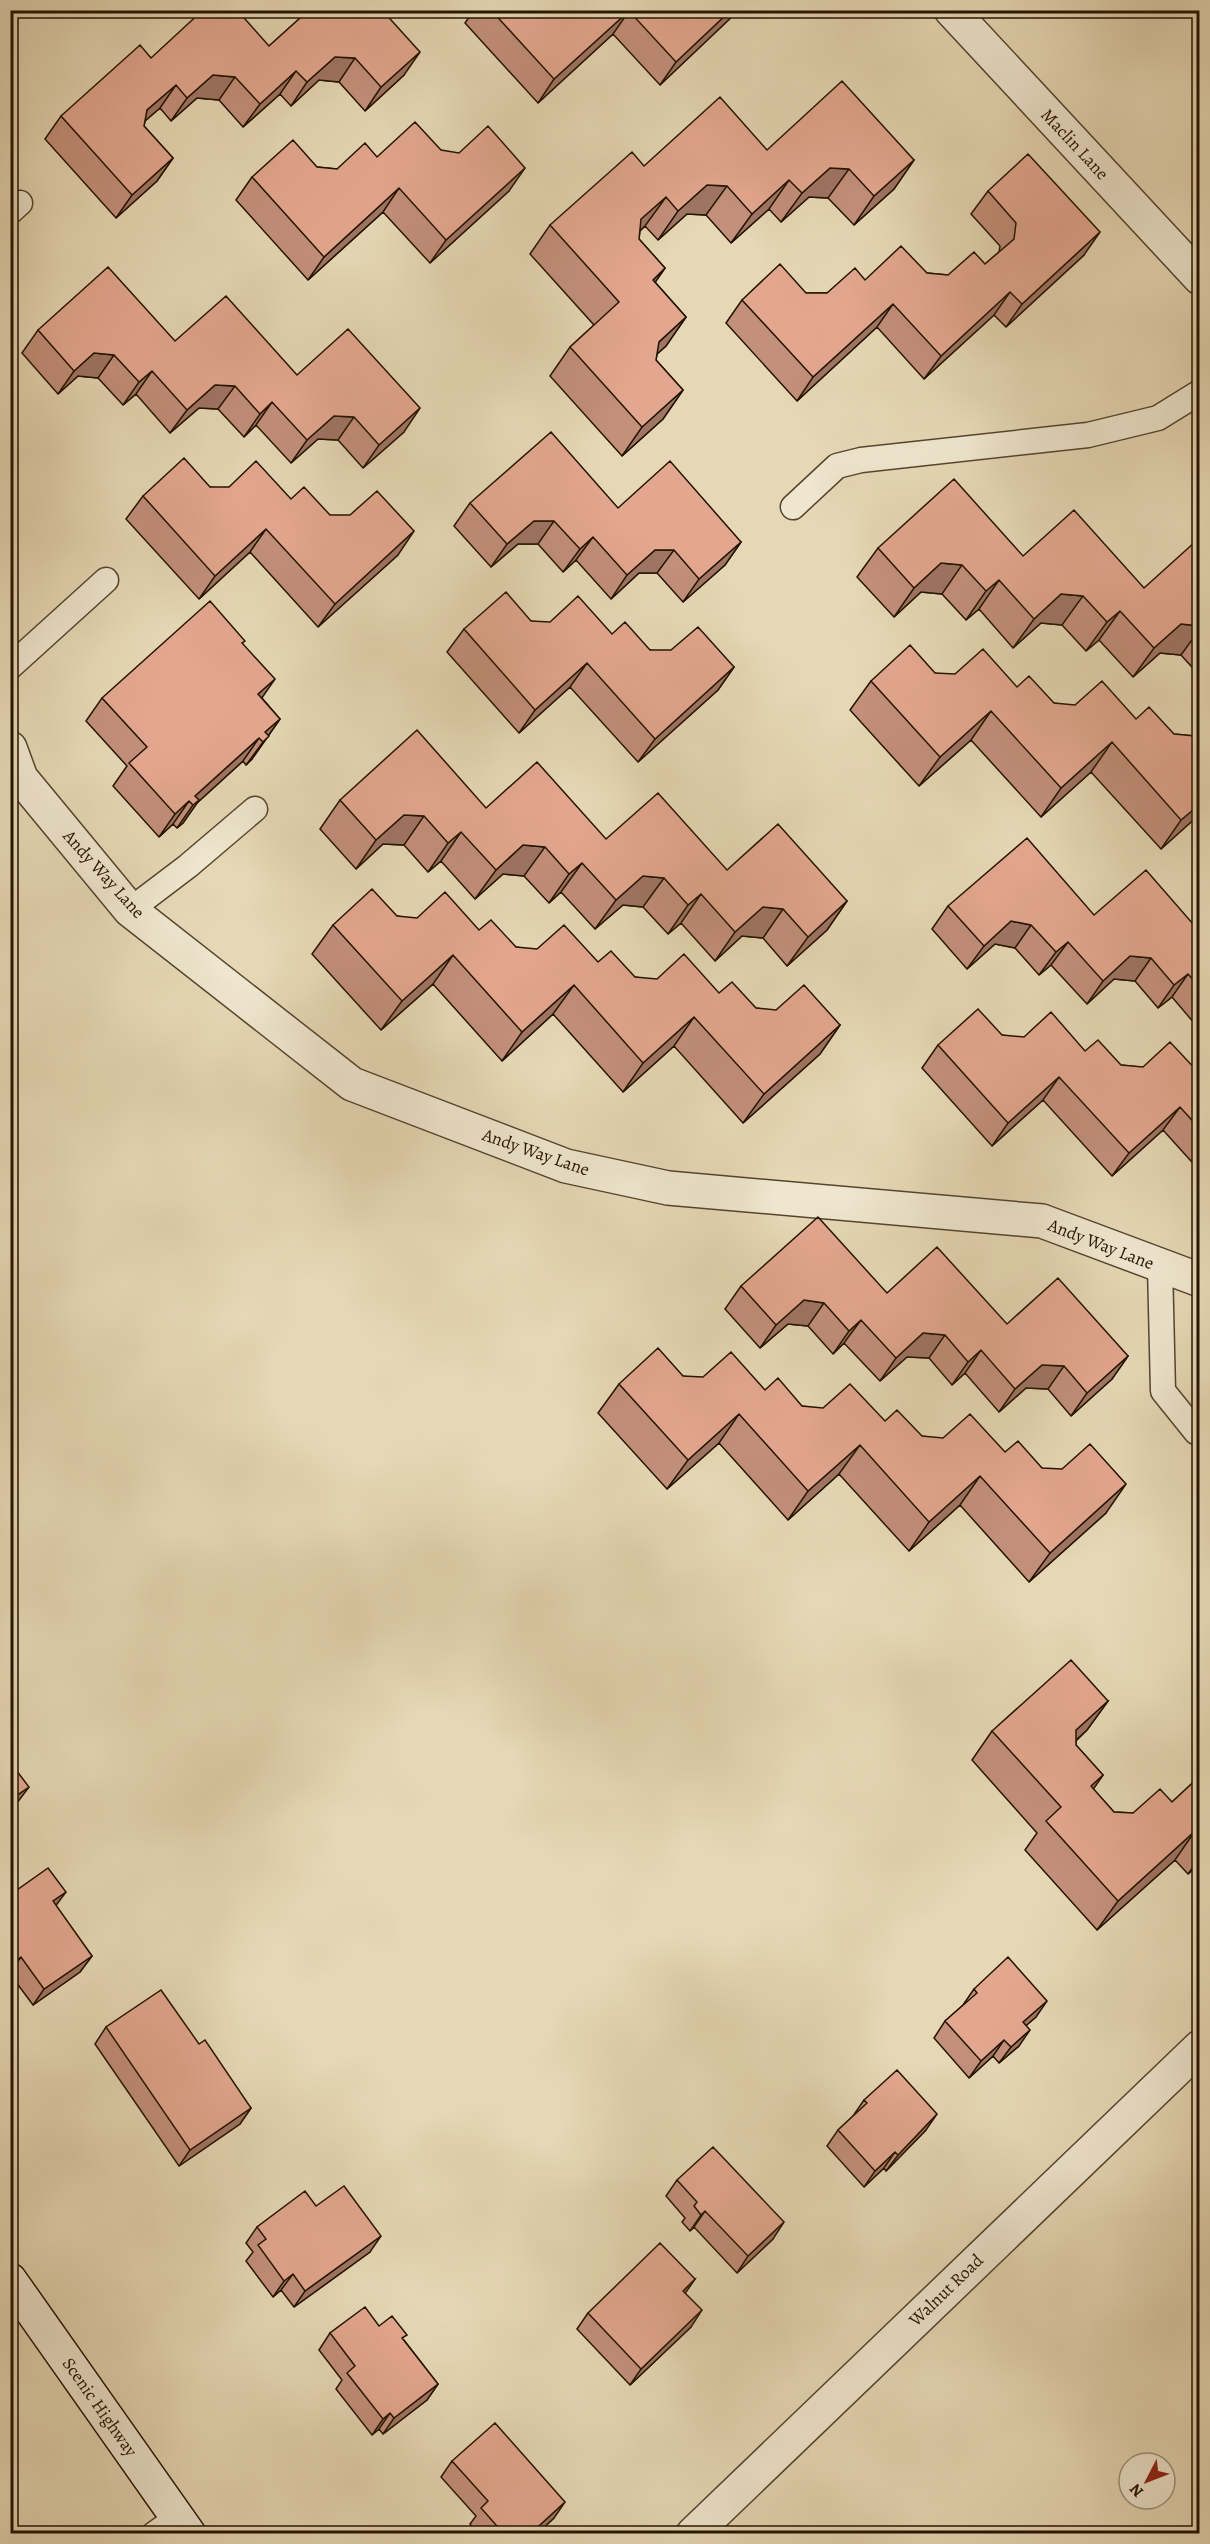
<svg xmlns="http://www.w3.org/2000/svg" width="1210" height="2544" font-family="Alegreya,serif">
  <style>
    .lines { fill: none; stroke-linecap: round; stroke-linejoin: round }
    .lane-casing { stroke: #54442d; stroke-width: 27 }
    .street-casing { stroke: #54442d; stroke-width: 36 }
    .secondary-casing { stroke: #241300; stroke-width: 36 }
    .lane { stroke: #efe6cf; stroke-width: 24 }
    .street { stroke: #efe6cf; stroke-width: 33 }
    .secondary { stroke: #efe6cf; stroke-width: 33 }
    .wall { fill: #c3907b; stroke: #241300; stroke-width: 1.5 }
    .shaded-wall { fill: #9f7564; stroke: #241300; stroke-width: 1.5 }
    .building { fill: #e3a78f; stroke: #241300; stroke-width: 1.5 }
    .labels { text-anchor: middle; stroke-width: 4.5; stroke-linejoin: round; paint-order: stroke }
    .street-label { font-size: 18px; fill: #241300; stroke: #efe6cf }
  </style>
  <rect width="100%" height="100%" fill="#e6d8b5"/>
  <filter id="stains"><feTurbulence type="fractalNoise" baseFrequency=".00333" numOctaves="4"/><feColorMatrix values="0 0 0 0 .2 0 0 0 0 .09 0 0 0 0 .02 0 0 0 .5 -.17"/></filter>
  <radialGradient id="worn" r=".72"><stop offset=".6" stop-color="#630" stop-opacity="0"/><stop offset="1" stop-color="#630" stop-opacity=".3"/></radialGradient>
  <g class="lines">
    <g class="lane-casing">
      <path id="lane" d="M10,212L20,203
        M793,507L837,466L861,460L1088,435L1158,418L1200,392
        M10,667L106,580
        M130,910L188,866L255,809
        M1160,1266L1163,1391L1196,1432
        M154,2534L178,2517"/>
    </g>
    <g class="street-casing">
      <path id="street" d="M951,10L1200,278
        M10,748L21,778L130,910L352,1084L566,1166L668,1188L1042,1221L1200,1280
        M693,2534L1200,2047"/>
    </g>
    <g class="secondary-casing">
      <path id="secondary" d="M10,2280L189,2534"/>
    </g>
    <use href="#lane" class="lane"/>
    <use href="#street" class="street"/>
    <use href="#secondary" class="secondary"/>
  </g>
  <path class="wall" d="M309,10L404,75L365,111L339,82L319,80L291,106L280,94L243,127L219,100L197,98L171,121L160,108L145,121L144,126L173,158L157,181L116,218L45,139L61,116L151,58L269,46Z
    M474,10H739L660,85L613,34L538,103L465,23Z
    M441,150L509,191L430,263L383,212L308,280L236,200L252,177L317,167L337,169L377,157Z
    M767,150L914,160L894,189L854,225L828,198L809,197L781,222L769,209L731,243L706,215L687,214L658,240L645,226L640,231L639,239L665,268L655,282L686,317L666,346L657,354L656,360L683,390L663,419L622,456L550,376L570,347L594,325L530,254L550,225L644,166Z
    M988,191L1084,255L1006,327L994,315L924,379L877,327L797,401L726,323L742,300L806,293H827L865,280L927,273L948,275L985,264L999,252L1000,246L971,214Z
    M38,330L297,375L404,432L363,468L338,440L318,439L291,463L256,425L244,437L218,409L199,408L170,433L136,394L123,405L98,378L78,376L58,394L22,353Z
    M210,487L291,499L330,515L398,555L318,627L250,552L199,599L126,519L143,496Z
    M470,503L618,508L741,542L725,565L683,602L657,573H639L611,599L576,560L563,572L538,544H518L491,567L454,526Z
    M1200,546V676L1181,655L1160,653L1133,677L1099,640L1086,651L1062,625L1041,623L1013,648L979,609L966,620L942,594L921,592L894,617L857,577L878,548L1023,556L1144,588Z
    M531,621L612,634L650,650L734,667L718,690L638,762L570,687L519,733L447,652L464,629Z
    M243,644L262,698L280,719L252,759L246,765L243,761L197,803L183,823L177,828L173,824L159,837L113,786L127,766L86,721L102,698Z
    M935,673L1017,687L1054,703L1136,719L1174,734L1195,736L1200,732V814L1161,849L1091,772L1041,817L971,740L919,786L850,710L871,681Z
    M340,800L486,808L847,901L827,930L787,966L763,938L742,936L715,961L681,923L668,934L643,907L623,905L595,929L561,892L549,903L524,876L503,874L475,899L441,861L428,872L404,845L383,844L356,869L320,829Z
    M948,906L1094,915L1200,932V1030L1172,997L1158,1008L1135,981L1114,979L1087,1004L1051,965L1039,975L1015,948L995,944L967,969L932,929Z
    M397,916L479,930L516,947L598,962L635,977L719,993L756,1008L840,1025L820,1054L743,1123L674,1046L623,1092L553,1014L502,1061L433,984L381,1030L312,954L333,925Z
    M1002,1035L1085,1051L1121,1065L1200,1074V1171L1163,1130L1112,1176L1043,1100L992,1146L922,1068L938,1045Z
    M741,1286L887,1293L1128,1356L1112,1379L1071,1416L1048,1389L1026,1388L999,1412L965,1373L952,1385L929,1358L907,1357L880,1381L844,1343L833,1354L808,1326L788,1324L760,1348L725,1309Z
    M683,1376L765,1390L802,1406L885,1421L922,1436L1005,1452L1042,1468L1106,1513L1029,1582L960,1505L909,1551L839,1474L788,1520L719,1443L667,1489L598,1413L619,1384Z
    M1108,1701L1087,1730L1076,1741V1745L1103,1775L1093,1789L1114,1812L1133,1813L1172,1802L1200,1776V1864L1188,1874L1175,1860L1097,1930L1025,1850L1037,1833L972,1760L992,1731Z
    M10,1895L56,1906L92,1956L80,1972L33,2005L10,1974Z
    M974,1989L1036,2017L1026,2025L1019,2046L999,2063L993,2056L969,2078L934,2038L945,2021L963,2005Z
    M106,2027L199,2044L251,2108L240,2124L179,2166L95,2044Z
    M864,2100L926,2130L886,2171L884,2168L864,2187L827,2146L838,2130L853,2116Z
    M677,2180L773,2239L737,2273L694,2227L690,2231L682,2222L685,2218L666,2196Z
    M316,2206L370,2252L294,2307L281,2290L273,2297L246,2261L253,2252L246,2243L257,2227Z
    M695,2279L685,2293L691,2327L630,2385L577,2329L588,2313Z
    M379,2326L404,2340L438,2384L427,2400L383,2434L379,2429L372,2435L336,2389L342,2380L319,2350L330,2333Z
    M452,2461L554,2518L537,2534H478L470,2524L476,2516L441,2477Z"/>
  <path class="shaded-wall" d="M731,10H739L660,85L676,62Z
    M629,11L613,34L538,103L554,79Z
    M420,52L404,75L365,111L381,87Z
    M335,57L355,58L339,82L319,80L291,106L307,82Z
    M296,71L280,94L243,127L260,104Z
    M213,75L235,77L219,100L197,98L171,121L187,98Z
    M176,85L160,108L131,133L147,110Z
    M173,158L157,181L116,218L132,195Z
    M914,160L894,189L854,225L874,196Z
    M525,168L509,191L430,263L446,240Z
    M830,168L849,169L828,198L809,197L781,222L802,193Z
    M789,180L769,209L731,243L752,214Z
    M707,185L727,186L706,215L687,214L658,240L678,211Z
    M399,188L383,212L308,280L324,257Z
    M666,197L645,226L620,248L641,219Z
    M1100,232L1084,255L1006,327L1022,304Z
    M665,268L645,297L653,280Z
    M1010,292L994,315L924,379L941,356Z
    M893,304L877,327L797,401L813,377Z
    M686,317L666,346L638,371L659,342Z
    M94,353L114,355L98,378L78,376L58,394L74,371Z
    M152,371L136,394L123,405L139,382Z
    M215,385L235,386L218,409L199,408L170,433L187,410Z
    M683,390L663,419L622,456L642,427Z
    M272,402L256,425L244,437L260,414Z
    M420,408L404,432L363,468L379,445Z
    M334,416L354,417L338,440L318,439L291,463L307,440Z
    M534,521H554L538,544H518L491,567L507,544Z
    M266,529L250,552L199,599L215,576Z
    M414,531L398,555L318,627L335,604Z
    M593,537L576,560L563,572L580,549Z
    M741,542L725,565L683,602L699,579Z
    M655,550H674L657,573H639L611,599L627,575Z
    M941,563L962,565L942,594L921,592L894,617L914,588Z
    M999,580L979,609L966,620L986,591Z
    M1061,594L1083,596L1062,625L1041,623L1013,648L1034,619Z
    M1120,611L1099,640L1086,651L1107,622Z
    M1181,624L1200,626V629L1181,655L1160,653L1133,677L1154,648Z
    M587,663L570,687L519,733L535,710Z
    M734,667L718,690L638,762L655,739Z
    M275,679L259,702L258,694Z
    M991,711L971,740L919,786L940,757Z
    M280,719L252,759L246,765L263,742L265,732Z
    M259,738L243,761L197,803L183,823L177,828L193,805L195,796Z
    M1112,742L1091,772L1041,817L1061,788Z
    M189,801L173,824L159,837L175,814Z
    M1200,804V814L1161,849L1181,820Z
    M404,815L424,816L404,845L383,844L356,869L376,840Z
    M461,832L441,861L428,872L448,843Z
    M523,845L545,847L524,876L503,874L475,899L496,870Z
    M582,863L561,892L549,903L569,874Z
    M643,876L664,878L643,907L623,905L595,929L616,900Z
    M701,894L681,923L668,934L688,905Z
    M847,901L827,930L787,966L808,937Z
    M763,907L783,909L763,938L742,936L715,961L735,932Z
    M1011,921L1031,925L1015,948L995,944L967,969L984,946Z
    M1068,942L1051,965L1039,975L1056,952Z
    M453,955L433,984L381,1030L402,1001Z
    M1130,956L1151,958L1135,981L1114,979L1087,1004L1103,981Z
    M1188,974L1172,997L1158,1008L1174,985Z
    M574,985L553,1014L502,1061L522,1032Z
    M694,1017L674,1046L623,1092L643,1063Z
    M840,1025L820,1054L743,1123L764,1094Z
    M1059,1077L1043,1100L992,1146L1008,1123Z
    M1180,1107L1163,1130L1112,1176L1129,1153Z
    M804,1300L824,1303L808,1326L788,1324L760,1348L776,1325Z
    M861,1320L844,1343L833,1354L849,1331Z
    M923,1333L945,1335L929,1358L907,1357L880,1381L896,1358Z
    M981,1350L965,1373L952,1385L968,1362Z
    M1128,1356L1112,1379L1071,1416L1087,1393Z
    M1042,1365L1064,1366L1048,1389L1026,1388L999,1412L1015,1389Z
    M739,1414L719,1443L667,1489L688,1460Z
    M860,1445L839,1474L788,1520L808,1491Z
    M980,1476L960,1505L909,1551L929,1522Z
    M1126,1484L1106,1513L1029,1582L1050,1553Z
    M1108,1701L1087,1730L1055,1759L1076,1730Z
    M1103,1775L1083,1804L1091,1786Z
    M29,1787L17,1803L10,1808V1800Z
    M1195,1831L1175,1860L1097,1930L1118,1901Z
    M1200,1858V1864L1188,1874Z
    M66,1892L54,1908L53,1901Z
    M92,1956L80,1972L33,2005L44,1989Z
    M21,1957L10,1972L11,1965Z
    M1047,2001L1036,2017L1012,2038L1023,2022Z
    M1030,2030L1019,2046L999,2063L1011,2047Z
    M1004,2040L993,2056L969,2078L981,2061Z
    M251,2108L240,2124L179,2166L190,2150Z
    M937,2114L926,2130L886,2171L898,2155Z
    M895,2152L884,2168L864,2187L875,2171Z
    M705,2211L694,2227L690,2231L701,2215Z
    M784,2222L773,2239L737,2273L748,2256Z
    M381,2236L370,2252L294,2307L305,2291Z
    M293,2274L281,2290L273,2297L284,2281Z
    M695,2279L684,2295L683,2291Z
    M702,2310L691,2327L630,2385L641,2369Z
    M438,2384L427,2400L383,2434L394,2418Z
    M390,2413L379,2429L372,2435L383,2419Z
    M565,2502L554,2518L537,2534H530Z"/>
  <path class="building" d="M203,10H237L269,46L309,10H382L420,52L381,87L355,58L335,57L307,82L296,71L260,104L235,77L213,75L187,98L176,85L147,110L144,126L173,158L132,195L61,116L140,45L151,58Z
    M491,10H731L676,62L629,11L554,79Z
    M842,81L914,160L874,196L849,169L830,168L802,193L789,180L752,214L727,186L707,185L678,211L666,197L641,219L639,239L665,268L653,280L686,317L659,342L656,360L683,390L642,427L570,347L619,302L550,225L632,152L644,166L720,97L767,150Z
    M415,122L441,150L459,153L488,126L525,168L446,240L399,188L324,257L252,177L293,140L317,167L337,169L365,143L377,157Z
    M1028,154L1100,232L1022,304L1010,292L941,356L893,304L813,377L742,300L780,264L806,293H827L855,268L865,280L901,246L927,273L948,275L974,252L985,264L1014,239L1016,223L988,191Z
    M108,267L175,341L226,296L297,375L348,329L420,408L379,445L354,417L334,416L307,440L272,402L260,414L235,386L215,385L187,410L152,371L139,382L114,355L94,353L74,371L38,330Z
    M551,432L618,508L670,461L741,542L699,579L674,550H655L627,575L593,537L580,549L554,521H534L507,544L470,503Z
    M184,458L210,487H229L256,461L291,499L304,487L330,515H350L377,491L414,531L335,604L266,529L215,576L143,496Z
    M954,479L1023,556L1074,510L1144,588L1196,541L1200,546V626L1181,624L1154,648L1120,611L1107,622L1083,596L1061,594L1034,619L999,580L986,591L962,565L941,563L914,588L878,548Z
    M506,592L531,621L550,622L578,596L612,634L625,622L650,650H671L698,627L734,667L655,739L587,663L535,710L464,629Z
    M210,601L245,641L242,643L275,679L258,694L280,719L265,732L269,736L263,742L259,738L195,796L199,800L193,805L189,801L175,814L129,763L147,747L102,698Z
    M910,645L935,673L955,674L983,649L1017,687L1029,676L1054,703L1075,705L1102,681L1136,719L1149,707L1174,734L1195,736L1200,732V804L1181,820L1112,742L1061,788L991,711L940,757L871,681Z
    M417,730L486,808L537,762L606,839L658,793L727,870L778,824L847,901L808,937L783,909L763,907L735,932L701,894L688,905L664,878L643,876L616,900L582,863L569,874L545,847L523,845L496,870L461,832L448,843L424,816L404,815L376,840L340,800Z
    M1027,838L1094,915L1146,870L1200,932V987L1188,974L1174,985L1151,958L1130,956L1103,981L1068,942L1056,952L1031,925L1011,921L984,946L948,906Z
    M372,889L397,916L417,918L445,892L479,930L491,920L516,947L537,949L564,925L598,962L611,951L635,977L657,979L684,954L719,993L732,982L756,1008L776,1010L804,985L840,1025L764,1094L694,1017L643,1063L574,985L522,1032L453,955L402,1001L333,925Z
    M978,1009L1002,1035L1024,1037L1051,1012L1085,1051L1098,1040L1121,1065L1143,1067L1170,1042L1200,1074V1129L1180,1107L1129,1153L1059,1077L1008,1123L938,1045Z
    M818,1217L887,1293L937,1247L1007,1324L1058,1278L1128,1356L1087,1393L1064,1366L1042,1365L1015,1389L981,1350L968,1362L945,1335L923,1333L896,1358L861,1320L849,1331L824,1303L804,1300L776,1325L741,1286Z
    M658,1348L683,1376L703,1377L731,1352L765,1390L778,1378L802,1406L823,1408L850,1384L885,1421L897,1410L922,1436L943,1438L970,1414L1005,1452L1018,1441L1042,1468L1062,1469L1090,1444L1126,1484L1050,1553L980,1476L929,1522L860,1445L808,1491L739,1414L688,1460L619,1384Z
    M1071,1660L1108,1701L1076,1730V1745L1103,1775L1091,1786L1114,1812L1133,1813L1160,1789L1172,1802L1200,1776V1836L1195,1831L1118,1901L1046,1821L1061,1807L992,1731Z
    M10,1762L29,1787L10,1800Z
    M48,1868L66,1892L53,1901L92,1956L44,1989L21,1957L11,1965L10,1964V1895Z
    M1008,1957L1047,2001L1023,2022L1030,2030L1011,2047L1004,2040L981,2061L945,2021L977,1993L974,1989Z
    M161,1990L199,2044L205,2040L251,2108L190,2150L106,2027Z
    M897,2070L937,2114L898,2155L895,2152L875,2171L838,2130L867,2103L864,2100Z
    M713,2147L784,2222L748,2256L705,2211L701,2215L694,2206L697,2202L677,2180Z
    M344,2186L381,2236L305,2291L293,2274L284,2281L258,2245L266,2239L257,2227L305,2191L316,2206Z
    M660,2243L695,2279L683,2291L702,2310L641,2369L588,2313Z
    M365,2307L379,2326L392,2316L407,2335L402,2338L438,2384L394,2418L390,2413L383,2419L347,2373L355,2366L330,2333Z
    M495,2423L565,2502L530,2534H504L481,2508L488,2501L452,2461Z"/>
  <g class="labels">
    <g class="street-label">
      <text transform="translate(1075 144) rotate(47)" y="6">Maclin Lane</text>
      <text transform="translate(104 874) rotate(48)" y="6">Andy Way Lane</text>
      <text transform="translate(536 1152) rotate(19)" y="6">Andy Way Lane</text>
      <text transform="translate(1101 1244) rotate(21)" y="6">Andy Way Lane</text>
      <text transform="translate(946 2290) rotate(-44)" y="6">Walnut Road</text>
      <text transform="translate(100 2407) rotate(55)" y="6">Scenic Highway</text>
    </g>
  </g>
  <rect width="1210" height="2544" fill="none" stroke="#e6d8b5" stroke-width="36"/>
  <rect x="12" y="12" width="1186" height="2520" fill="none" stroke="#241300" stroke-width="3"/>
  <rect x="18" y="18" width="1174" height="2508" fill="none" stroke="#241300" stroke-width="1.5"/>
  <g transform="translate(1147 2481) rotate(228)"><circle r="28" fill="#efe6cf" stroke="#9e927c" stroke-width="1.5"/>
  <path d="M0-4.5L10 22L0 15L-10 22Z" fill="#8f2418"/>
  <text y="-9" font-size="16" font-weight="bold" text-anchor="middle" fill="#241300">N</text>
  </g>
  <rect width="100%" height="100%" filter="url(#stains)"/>
  <rect width="100%" height="100%" fill="url(#worn)"/>
</svg>
